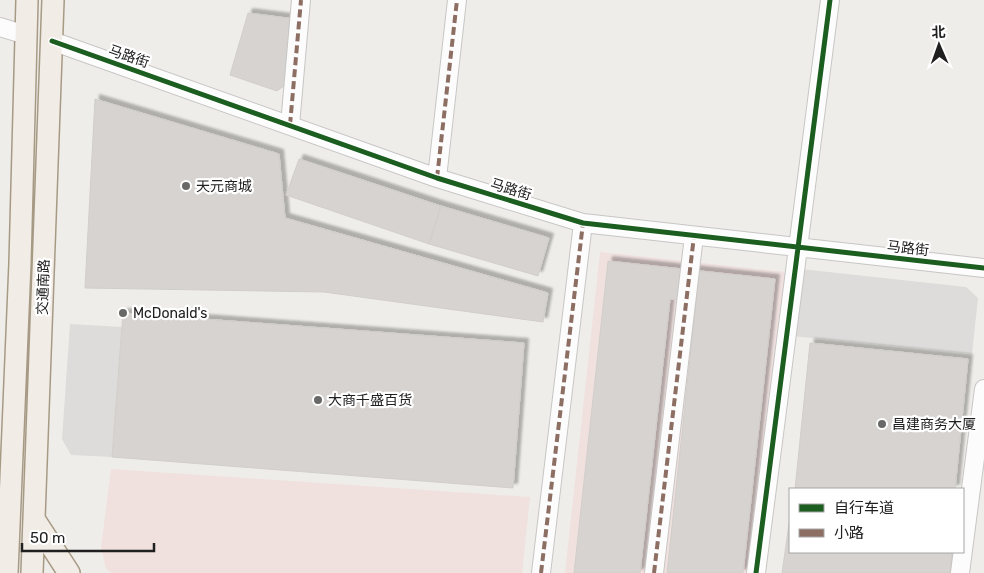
<svg xmlns="http://www.w3.org/2000/svg" width="984" height="573" font-family="Rubik,'Noto Sans SC',sans-serif">
  <style>
    .commercial { fill: #f0e1df }
    .religious { fill: #dddcda }
    .building { fill: #d6d3d0; stroke: #d2ceca; filter: url(#shadow) }
    .lines { fill: none; stroke-linecap: round; stroke-linejoin: round }
    .minor-casing { stroke: #c7c6c5; stroke-width: 20 }
    .major-casing { stroke: #a69a85; stroke-width: 24 }
    .minor { stroke: #fdfcfc; stroke-width: 18 }
    .major { stroke: #f2ece6; stroke-width: 21 }
    .quiet { stroke: #8d6e63; stroke-width: 4; stroke-dasharray: 8 4; stroke-linecap: butt }
    .cycleway-casing { stroke: #fff; stroke-width: 8 }
    .cycleway { stroke: #1b5e20; stroke-width: 5 }
    .poi-dot { fill: #686866; stroke: #fff; stroke-width: 2 }
    .labels { text-anchor: middle; stroke-width: 4.5; stroke-linejoin: round; paint-order: stroke }
    .street-label { font-size: 14px; fill: #202020; stroke: #fff }
    .poi-label { font-size: 14px; fill: #202020; stroke: #fff; text-anchor: start }
  </style>
  <defs>
    <filter id="shadow"><feDropShadow dx="4.5" dy="-4.5" stdDeviation="1" flood-color="#0004"/></filter>
  </defs>
  <rect width="100%" height="100%" fill="#efede9"/>
  <path class="commercial" d="M600,252L786,272L748,573H565Z
    M111,469L530,497L522,573H112L106,569L101,547Z"/>
  <path class="religious" d="M801,269L966,287L978,298L972,354L792,336Z
    M70,324L122,327L112,457L71,455L62,439Z"/>
  <path class="building" d="M248,13L295,19L289,82L277,91L230,75Z
    M95,99L279,154L285,218L548,293L543,322L324,292L85,288Z
    M299,159L441,206L429,244L286,195Z
    M441,206L549,238L538,276L429,244Z
    M608,261L775,279L743,573H667L696,302L670,299L640,573H574Z
    M123,313L524,343L513,488L112,457Z
    M810,343L968,359L955,489H795Z
    M790,517V552H952L950,573H782Z"/>
  <g class="lines">
    <g class="minor-casing">
      <path id="minor" d="M0,27L26,35
        M52,41L437,178L583,223L984,268
        M290,125L301,0
        M437,178L457,0
        M541,573L583,223
        M654,573L694,236
        M756,573L830,0
        M960,573L984,389"/>
    </g>
    <g class="major-casing">
      <path id="major" d="M34,519L69,573
        M7,573L20,263L27,0
        M32,573L53,0"/>
    </g>
    <use href="#minor" class="minor"/>
    <use href="#major" class="major"/>
    <path class="quiet" d="M290,125L301,0
      M437,178L457,0
      M541,573L583,223
      M654,573L694,236"/>
    <g class="cycleway-casing">
      <path id="cycleway" d="M52,41L437,178L583,223L984,268
        M756,573L830,0"/>
    </g>
    <use href="#cycleway" class="cycleway"/>
  </g>
  <g class="poi-dot">
    <circle cx="186" cy="186" r="5"/>
    <circle cx="123" cy="313" r="5"/>
    <circle cx="318" cy="400" r="5"/>
    <circle cx="882" cy="424" r="5"/>
  </g>
  <g class="labels">
    <g class="street-label">
      <text transform="translate(129 56) rotate(19)" y="5">马路街</text>
      <text transform="translate(511 189) rotate(17)" y="5">马路街</text>
      <text transform="translate(908 248) rotate(6)" y="5">马路街</text>
      <text transform="translate(43 287) rotate(-88)" y="5">交通南路</text>
    </g>
    <g class="poi-label">
      <text x="196" y="191">天元商城</text>
      <text x="133" y="318">McDonald's</text>
      <text x="328" y="405">大商千盛百货</text>
      <text x="892" y="429">昌建商务大厦</text>
    </g>
  </g>
  <rect x="789" y="488" width="175" height="65" fill="#ffffff" stroke="#a6a6a6"/>
  <rect x="799" y="504" width="25" height="8" fill="#1b5e20" stroke="#a6a6a6"/>
  <text x="834" y="513" font-size="15" fill="#202020">自行车道</text>
  <rect x="799" y="529" width="25" height="8" fill="#8d6e63" stroke="#a6a6a6"/>
  <text x="834" y="538" font-size="15" fill="#202020">小路</text>
  <g transform="translate(939 45) rotate(358)" stroke="#ffffff" stroke-width="4" paint-order="stroke">
  <path d="M0-4L9 19L0 12L-9 19Z" fill="#202020"/>
  <text y="-8" font-size="14" font-weight="bold" text-anchor="middle" fill="#202020">北</text>
  </g>
  <path d="M22 543v8h132v-8" fill="none" stroke="#202020" stroke-width="2.5"/>
  <text x="30" y="543" font-size="15" fill="#202020" stroke="#ffffff" stroke-width="4" paint-order="stroke">50 m</text>
</svg>
